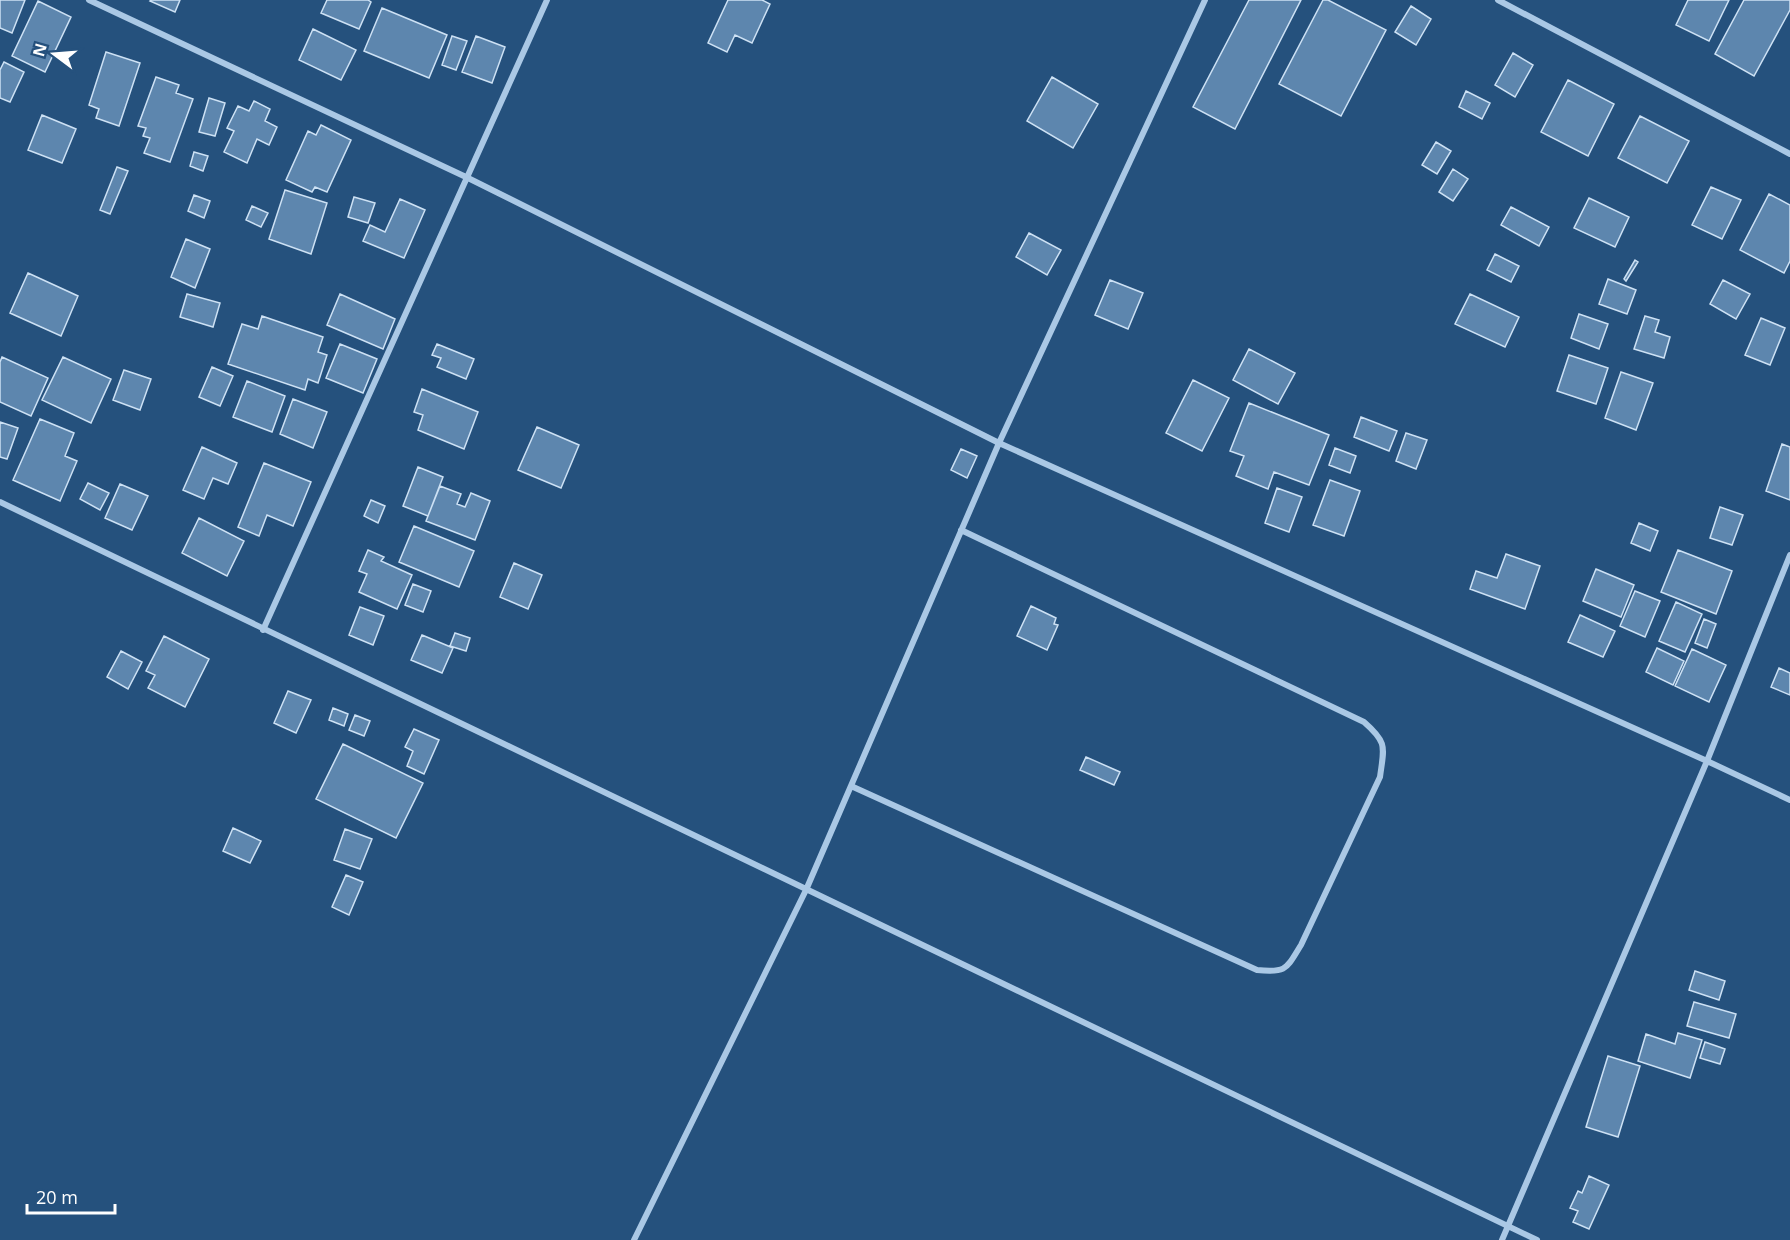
<svg xmlns="http://www.w3.org/2000/svg" width="1790" height="1240" font-family="'Open Sans',sans-serif">
  <style>
    .building { fill: #5d86ae; stroke: #cde1f4; stroke-width: 1.5 }
    .lines { fill: none; stroke-linecap: round; stroke-linejoin: round }
    .minor { stroke: #aac8e5; stroke-width: 6 }
  </style>
  <rect width="100%" height="100%" fill="#25517d"/>
  <path class="building" d="M0,0H25L12,33L0,28Z
    M151,0H180L175,12L150,1Z
    M327,0H368L371,2L359,29L321,13Z
    M728,0H762L770,4L752,43L735,35L727,52L708,43Z
    M1249,0H1301L1235,129L1193,107Z
    M1323,0H1328L1386,30L1341,116L1279,84Z
    M1688,0H1729L1709,41L1676,25Z
    M1744,0H1790V10L1754,76L1715,54Z
    M38,1L71,17L45,72L12,56Z
    M1411,6L1431,19L1416,45L1395,32Z
    M382,8L447,35L429,78L364,51Z
    M313,29L356,50L341,80L299,60Z
    M452,36L467,41L456,70L442,65Z
    M476,36L505,47L492,83L462,72Z
    M106,52L140,63L119,126L96,118L99,109L89,105Z
    M1513,53L1533,65L1515,97L1495,85Z
    M4,62L24,72L10,102L0,98V70Z
    M156,77L179,85L176,93L193,99L170,162L144,153L150,138L143,136L146,128L138,126Z
    M1052,77L1098,104L1073,148L1027,121Z
    M1568,80L1614,104L1588,156L1541,132Z
    M1466,91L1490,103L1482,119L1459,107Z
    M209,98L225,103L215,136L199,132Z
    M254,101L270,109L265,121L277,127L269,145L257,139L247,163L224,152L234,131L227,128L238,106L249,111Z
    M42,115L76,129L62,163L28,150Z
    M1640,116L1689,141L1667,183L1618,158Z
    M321,125L351,140L327,192L315,187L312,192L286,180L308,131L316,135Z
    M1436,142L1451,151L1437,174L1422,165Z
    M194,152L208,156L203,171L190,166Z
    M117,167L128,171L110,214L100,210Z
    M1453,169L1468,179L1453,201L1439,192Z
    M1711,187L1741,200L1722,239L1692,225Z
    M285,190L327,203L311,254L269,239Z
    M1769,194L1790,205V261L1784,273L1740,250Z
    M194,195L210,201L204,218L188,211Z
    M354,197L375,203L368,223L348,217Z
    M1589,198L1629,217L1615,247L1574,228Z
    M400,199L425,210L404,258L363,241L370,225L385,232Z
    M252,206L268,213L261,227L246,220Z
    M1511,207L1549,227L1539,246L1501,225Z
    M1029,233L1061,250L1047,275L1016,257Z
    M186,239L210,249L195,288L171,277Z
    M1495,254L1519,266L1511,282L1487,270Z
    M1635,260L1638,262L1626,281L1624,279Z
    M28,273L78,296L61,336L10,313Z
    M1608,279L1636,290L1627,314L1599,304Z
    M1110,280L1143,293L1128,329L1095,315Z
    M1723,280L1750,294L1736,319L1710,304Z
    M187,294L220,303L213,327L180,317Z
    M340,294L395,319L383,349L327,325Z
    M1470,294L1519,317L1505,347L1455,324Z
    M1579,314L1608,324L1599,349L1571,338Z
    M262,316L323,337L318,352L327,355L318,383L308,379L305,390L228,364L242,324L258,329Z
    M1645,316L1659,320L1655,332L1670,337L1664,358L1634,349Z
    M1761,318L1785,328L1770,365L1745,355Z
    M340,344L377,359L363,393L326,378Z
    M437,344L474,359L466,379L437,367L441,358L432,355Z
    M1249,349L1295,373L1278,404L1233,380Z
    M1569,355L1608,368L1596,404L1557,391Z
    M2,357L48,378L31,416L0,402V362Z
    M63,357L111,379L91,423L42,400Z
    M212,367L233,376L220,406L199,397Z
    M124,370L151,379L140,410L113,400Z
    M1621,372L1653,383L1636,430L1605,418Z
    M1193,380L1229,398L1202,451L1166,433Z
    M247,381L285,396L272,432L233,417Z
    M422,389L478,412L464,449L418,430L423,415L414,412Z
    M293,399L327,412L313,448L280,434Z
    M1249,403L1329,435L1309,485L1274,472L1268,489L1236,476L1244,456L1230,451Z
    M1361,417L1397,431L1389,451L1354,437Z
    M40,419L74,433L65,456L77,461L60,501L13,480Z
    M0,422L18,428L7,459L0,457Z
    M537,427L579,445L561,488L518,470Z
    M1406,433L1427,440L1416,469L1396,461Z
    M1782,444L1790,447V500L1766,491Z
    M202,447L237,463L228,484L213,478L204,499L183,490Z
    M1335,448L1356,456L1350,473L1329,465Z
    M961,449L977,456L967,478L951,470Z
    M264,463L311,482L293,526L267,515L259,536L238,527Z
    M418,467L443,477L428,516L403,506Z
    M1330,480L1360,491L1344,536L1313,525Z
    M88,483L109,493L100,510L80,499Z
    M120,484L148,496L132,530L105,518Z
    M440,486L461,494L457,504L465,507L471,493L490,501L475,540L426,521Z
    M1277,488L1302,497L1289,532L1265,523Z
    M371,500L385,506L378,523L364,516Z
    M1720,507L1743,515L1732,545L1710,538Z
    M199,518L244,541L227,576L182,553Z
    M1639,523L1658,531L1650,551L1631,543Z
    M414,526L474,551L459,587L399,562Z
    M368,550L384,557L381,561L412,575L397,609L359,592L367,574L359,571Z
    M1678,550L1732,571L1716,614L1661,592Z
    M1506,554L1540,566L1525,609L1470,589L1476,571L1497,578Z
    M514,563L542,575L528,609L500,597Z
    M1596,569L1634,585L1621,617L1583,601Z
    M413,584L431,591L423,612L405,605Z
    M1635,591L1660,601L1645,637L1620,626Z
    M1676,602L1702,614L1685,652L1659,641Z
    M1031,606L1056,618L1054,624L1058,625L1047,650L1017,636Z
    M360,607L384,616L373,645L349,635Z
    M1580,615L1615,631L1603,657L1568,642Z
    M1704,619L1716,624L1707,648L1695,643Z
    M455,633L470,638L466,651L450,646Z
    M422,635L453,648L442,673L411,660Z
    M164,636L209,659L185,707L148,688L155,675L146,671Z
    M1657,648L1684,661L1673,685L1646,672Z
    M1692,649L1726,665L1709,702L1675,686Z
    M121,651L142,662L128,689L107,677Z
    M1779,668L1790,673V695L1771,687Z
    M288,691L311,700L296,733L274,723Z
    M333,708L348,714L344,726L329,720Z
    M355,715L370,721L364,736L349,730Z
    M414,729L439,740L424,774L407,766L413,751L405,747Z
    M343,744L423,783L396,838L316,799Z
    M1086,757L1120,772L1114,785L1080,770Z
    M233,828L261,841L250,863L223,851Z
    M345,829L372,839L360,869L334,860Z
    M346,875L363,882L349,915L332,907Z
    M1695,971L1725,981L1719,1000L1689,990Z
    M1694,1002L1736,1014L1729,1038L1687,1026Z
    M1678,1033L1702,1040L1690,1078L1638,1061L1646,1034L1675,1044Z
    M1705,1042L1725,1049L1720,1064L1700,1058Z
    M1608,1056L1640,1066L1618,1137L1586,1127Z
    M1589,1176L1609,1185L1589,1229L1573,1222L1578,1211L1570,1208L1578,1191L1582,1193Z"/>
  <g class="lines">
    <path class="minor" d="M89,0L466,177L999,443L1707,761L1790,800
      M1498,0L1790,154
      M0,502L1537,1240
      M263,630L547,0
      M851,786L1257,970C1287,973 1286,969 1301,945L1380,777C1384,747 1388,743 1364,722L961,530
      M634,1240L806,890L999,443L1205,0
      M1502,1240L1707,761L1790,555"/>
  </g>
  <g transform="translate(54 54) rotate(286)" stroke="#25517d" stroke-width="4.5" paint-order="stroke">
  <path d="M0-4.5L10 22L0 15L-10 22Z" fill="#ffffff"/>
  <text y="-9" font-size="16" font-weight="bold" text-anchor="middle" fill="#ffffff">N</text>
  </g>
  <path d="M27 1204v9h88v-9" fill="none" stroke="#ffffff" stroke-width="3"/>
  <text x="36" y="1204" font-size="18" fill="#ffffff" stroke="#25517d" stroke-width="4.5" paint-order="stroke">20 m</text>
</svg>
